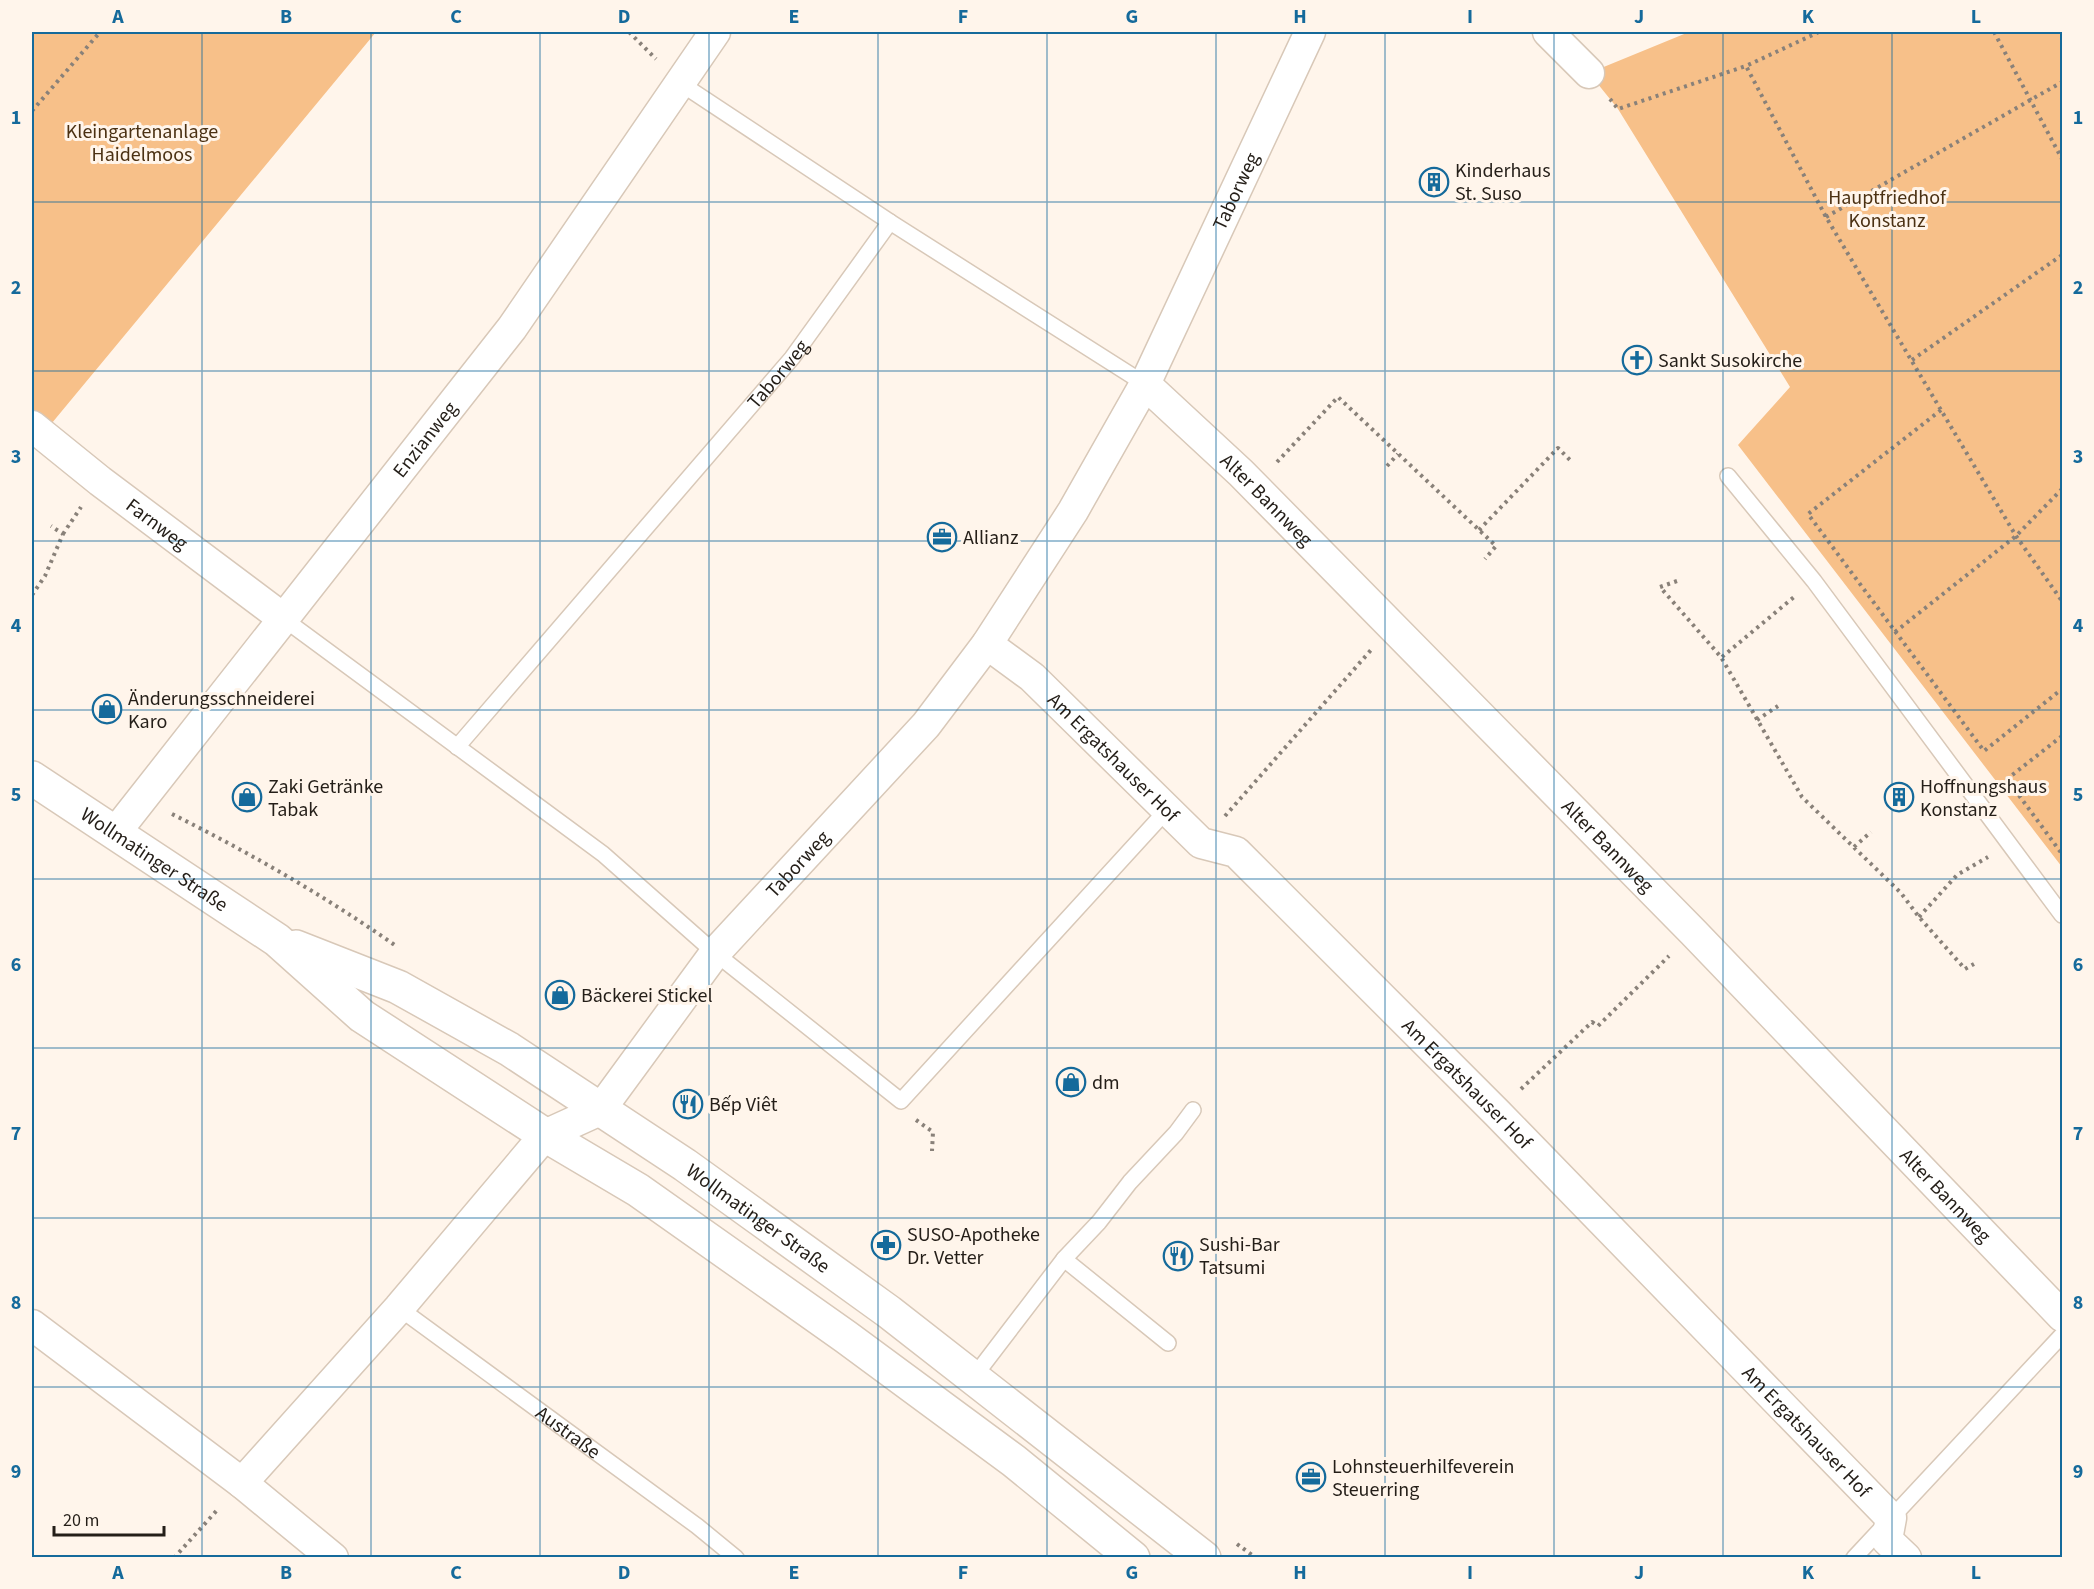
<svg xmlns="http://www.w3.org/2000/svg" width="2094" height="1589" font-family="'Source Sans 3',sans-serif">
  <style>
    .green { fill: #f7c089 }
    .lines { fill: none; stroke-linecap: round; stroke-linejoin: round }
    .lane-casing { stroke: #d8c8b8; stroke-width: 18 }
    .street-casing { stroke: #d8c8b8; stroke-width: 33 }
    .secondary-casing { stroke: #d8c8b8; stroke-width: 36 }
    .path { stroke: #898179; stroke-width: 4; stroke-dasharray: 3 4.5; stroke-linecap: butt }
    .lane { stroke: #fff; stroke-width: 15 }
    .street { stroke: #fff; stroke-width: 30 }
    .secondary { stroke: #fff; stroke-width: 33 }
    .grid { fill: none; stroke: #156a9b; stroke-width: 1.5; stroke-opacity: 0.55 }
    .labels { text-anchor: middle; stroke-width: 6; stroke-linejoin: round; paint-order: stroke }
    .park-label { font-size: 20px; fill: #4b3113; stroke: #fff5eb }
    .poi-label { font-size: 20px; fill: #241e18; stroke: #fff5eb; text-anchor: start }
    .street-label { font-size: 20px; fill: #241e18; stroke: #fff5eb }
    .neatline { fill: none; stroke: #156a9b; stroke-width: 2 }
    .grid-label { font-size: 20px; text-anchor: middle; font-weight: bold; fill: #156a9b }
  </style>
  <rect width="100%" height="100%" fill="#fff5eb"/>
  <path class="green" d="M32,32H376L42,435L32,426Z
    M1689,32H2062V867L1738,445L1790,387L1618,109L1589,73Z"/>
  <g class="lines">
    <g class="lane-casing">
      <g id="lane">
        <path d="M680,83L890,222"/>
        <path d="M1728,476L1814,581L2062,915"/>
        <path d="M284,619L603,854L715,953L901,1101L1166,811"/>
        <path id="s1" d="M457,747L792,358L890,222L1145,384"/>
        <path d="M1064,1259L1099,1222L1130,1182L1176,1133L1193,1110"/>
        <path id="s2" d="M399,1308L697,1526L736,1558"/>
        <path d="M973,1378L1064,1259L1168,1343"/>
        <path d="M1854,1558L2062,1335"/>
      </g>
    </g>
    <g class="street-casing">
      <g id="street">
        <path d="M1548,32L1589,73"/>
        <path id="s3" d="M1145,384L1241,473L1693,932L2062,1316"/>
        <path id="s4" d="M32,426L100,481L284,619"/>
        <path id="s5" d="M987,644L1032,677L1201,843L1236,852L1497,1113L1891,1518L1887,1540L1906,1558"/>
        <path id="s6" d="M115,833L512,328L715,32"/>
        <path d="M32,1325L242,1483L333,1558"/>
        <path id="s7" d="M242,1483L399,1308L545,1135L600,1110L715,953L926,725L987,644L1073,511L1145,384L1310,32"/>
      </g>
    </g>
    <g class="secondary-casing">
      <g id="secondary">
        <path id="s8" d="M32,778L277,940L362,1016L545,1135L638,1190L846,1337L1014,1461L1133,1558"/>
        <path id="s9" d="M296,947L398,987L509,1049L685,1165L889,1312L1204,1558"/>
      </g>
    </g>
    <path class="path" d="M629,32L656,59
      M1819,32L1746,66L1826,217L2016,536L2062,601
      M1994,32L2062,159
      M1610,99L1618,109L1746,66
      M32,111L100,32
      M1826,217L2062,82
      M1912,360L2062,255
      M1941,410L1808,514L1984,751L2062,689
      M1277,462L1338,397L1496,546L1485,559
      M1387,466L1398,454
      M1479,530L1558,448L1571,461
      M63,534L81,507
      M1677,581L1660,587L1721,657L1802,797L1901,893L1919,917L1965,969L1974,964
      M32,595L45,576L63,534L51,526
      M1895,632L2016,536L2062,489
      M1722,657L1794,597
      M1757,720L1778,706
      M2062,736L2007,779L2062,854
      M172,814C250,853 325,896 396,946
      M1225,816L1371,650
      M1854,847L1871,832
      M1919,917L1957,875L1988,857
      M1521,1089L1592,1022L1598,1026L1669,956
      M916,1120L933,1132L932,1151
      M1237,1544L1256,1558
      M174,1558L219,1508"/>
    <use href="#lane" class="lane"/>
    <use href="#street" class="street"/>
    <use href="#secondary" class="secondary"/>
  </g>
  <path class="grid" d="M202,32V1558M371,32V1558M540,32V1558M709,32V1558M878,32V1558M1047,32V1558M1216,32V1558M1385,32V1558M1554,32V1558M1723,32V1558M1892,32V1558M32,202H2062M32,371H2062M32,541H2062M32,710H2062M32,879H2062M32,1048H2062M32,1218H2062M32,1387H2062"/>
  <defs>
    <g id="building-ring" transform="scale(1.5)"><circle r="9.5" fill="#fff5eb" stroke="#156a9b" stroke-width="1.5"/><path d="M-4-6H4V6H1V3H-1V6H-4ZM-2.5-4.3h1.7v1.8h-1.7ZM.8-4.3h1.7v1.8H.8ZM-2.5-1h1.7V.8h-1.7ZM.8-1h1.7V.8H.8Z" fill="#156a9b"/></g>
    <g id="church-ring" transform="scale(1.5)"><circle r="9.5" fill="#fff5eb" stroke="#156a9b" stroke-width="1.5"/><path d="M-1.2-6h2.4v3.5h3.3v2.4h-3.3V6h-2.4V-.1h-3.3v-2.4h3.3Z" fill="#156a9b"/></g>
    <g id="office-ring" transform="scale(1.5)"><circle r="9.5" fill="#fff5eb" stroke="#156a9b" stroke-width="1.5"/><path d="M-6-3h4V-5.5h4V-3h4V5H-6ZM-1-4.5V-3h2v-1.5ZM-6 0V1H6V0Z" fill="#156a9b"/></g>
    <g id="shop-ring" transform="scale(1.5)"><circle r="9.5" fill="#fff5eb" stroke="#156a9b" stroke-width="1.5"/><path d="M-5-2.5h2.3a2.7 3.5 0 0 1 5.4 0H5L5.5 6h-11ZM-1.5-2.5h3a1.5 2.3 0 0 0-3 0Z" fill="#156a9b"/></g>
    <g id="restaurant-ring" transform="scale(1.5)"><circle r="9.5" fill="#fff5eb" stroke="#156a9b" stroke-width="1.5"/><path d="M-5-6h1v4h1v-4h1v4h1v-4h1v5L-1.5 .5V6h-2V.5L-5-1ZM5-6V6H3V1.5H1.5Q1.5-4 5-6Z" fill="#156a9b"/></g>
    <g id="pharmacy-ring" transform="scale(1.5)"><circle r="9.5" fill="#fff5eb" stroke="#156a9b" stroke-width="1.5"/><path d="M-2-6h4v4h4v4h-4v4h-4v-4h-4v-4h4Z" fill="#156a9b"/></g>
  </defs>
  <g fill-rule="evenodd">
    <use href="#building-ring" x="1434" y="182"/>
    <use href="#church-ring" x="1637" y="360"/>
    <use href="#office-ring" x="942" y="537"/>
    <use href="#shop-ring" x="107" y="709"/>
    <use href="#shop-ring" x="247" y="797"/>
    <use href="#building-ring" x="1899" y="797"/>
    <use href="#shop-ring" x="560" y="995"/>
    <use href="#shop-ring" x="1071" y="1082"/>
    <use href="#restaurant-ring" x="688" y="1104"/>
    <use href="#pharmacy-ring" x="886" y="1245"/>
    <use href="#restaurant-ring" x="1178" y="1256"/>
    <use href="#office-ring" x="1311" y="1477"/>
  </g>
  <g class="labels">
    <g class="park-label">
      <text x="142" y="138">Kleingartenanlage<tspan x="142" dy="23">Haidelmoos</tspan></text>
      <text x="1887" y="204">Hauptfriedhof<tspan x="1887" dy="23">Konstanz</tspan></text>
    </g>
    <g class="poi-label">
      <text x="1455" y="177">Kinderhaus<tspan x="1455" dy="23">St. Suso</tspan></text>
      <text x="1658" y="367">Sankt Susokirche</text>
      <text x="963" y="544">Allianz</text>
      <text x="128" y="705">Änderungsschneiderei<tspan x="128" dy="23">Karo</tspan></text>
      <text x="268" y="793">Zaki Getränke<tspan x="268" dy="23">Tabak</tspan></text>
      <text x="1920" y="793">Hoffnungshaus<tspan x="1920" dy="23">Konstanz</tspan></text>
      <text x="581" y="1002">Bäckerei Stickel</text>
      <text x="1092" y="1089">dm</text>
      <text x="709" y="1111">Bếp Viêt</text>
      <text x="907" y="1241">SUSO-Apotheke<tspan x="907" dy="23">Dr. Vetter</tspan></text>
      <text x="1199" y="1251">Sushi-Bar<tspan x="1199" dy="23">Tatsumi</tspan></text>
      <text x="1332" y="1473">Lohnsteuerhilfeverein<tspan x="1332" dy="23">Steuerring</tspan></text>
    </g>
    <g class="street-label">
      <text dy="7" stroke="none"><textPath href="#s7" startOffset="1646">Taborweg</textPath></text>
      <text dy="7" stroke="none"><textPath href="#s1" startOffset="492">Taborweg</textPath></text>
      <text dy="7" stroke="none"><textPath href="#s6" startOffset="501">Enzianweg</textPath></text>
      <text dy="7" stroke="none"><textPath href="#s3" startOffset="168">Alter Bannweg</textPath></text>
      <text dy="7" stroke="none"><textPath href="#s4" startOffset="159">Farnweg</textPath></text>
      <text dy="7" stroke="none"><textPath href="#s5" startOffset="170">Am Ergatshauser Hof</textPath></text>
      <text dy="7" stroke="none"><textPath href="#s3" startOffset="654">Alter Bannweg</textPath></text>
      <text dy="7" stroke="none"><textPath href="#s8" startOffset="147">Wollmatinger Straße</textPath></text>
      <text dy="7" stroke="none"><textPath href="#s7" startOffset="838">Taborweg</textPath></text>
      <text dy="7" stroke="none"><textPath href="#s5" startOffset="656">Am Ergatshauser Hof</textPath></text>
      <text dy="7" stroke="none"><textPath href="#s3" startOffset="1140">Alter Bannweg</textPath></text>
      <text dy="7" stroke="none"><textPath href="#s9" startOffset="538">Wollmatinger Straße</textPath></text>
      <text dy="7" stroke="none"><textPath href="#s2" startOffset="210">Austraße</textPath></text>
      <text dy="7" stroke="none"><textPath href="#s5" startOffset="1142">Am Ergatshauser Hof</textPath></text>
    </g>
  </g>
  <rect width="2094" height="1589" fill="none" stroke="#fff5eb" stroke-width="66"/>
  <path d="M54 1526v9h110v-9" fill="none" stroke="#241e18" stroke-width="3"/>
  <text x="63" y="1526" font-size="18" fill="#241e18" stroke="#fff5eb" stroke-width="4.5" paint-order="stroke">20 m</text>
  <rect x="33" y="33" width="2028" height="1523" class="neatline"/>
  <g class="grid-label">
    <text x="118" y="23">A</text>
    <text x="286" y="23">B</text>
    <text x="456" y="23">C</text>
    <text x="624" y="23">D</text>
    <text x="794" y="23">E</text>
    <text x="963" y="23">F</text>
    <text x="1132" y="23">G</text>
    <text x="1300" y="23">H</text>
    <text x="1470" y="23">I</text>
    <text x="1639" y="23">J</text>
    <text x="1808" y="23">K</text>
    <text x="1976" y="23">L</text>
    <text x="16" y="124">1</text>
    <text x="2078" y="124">1</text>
    <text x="16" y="294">2</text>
    <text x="2078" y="294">2</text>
    <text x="16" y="463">3</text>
    <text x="2078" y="463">3</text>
    <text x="16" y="632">4</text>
    <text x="2078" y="632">4</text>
    <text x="16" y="801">5</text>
    <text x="2078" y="801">5</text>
    <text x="16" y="971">6</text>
    <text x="2078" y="971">6</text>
    <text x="16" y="1140">7</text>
    <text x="2078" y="1140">7</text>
    <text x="16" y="1309">8</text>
    <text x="2078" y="1309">8</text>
    <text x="16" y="1478">9</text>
    <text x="2078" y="1478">9</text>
    <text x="118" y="1579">A</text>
    <text x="286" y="1579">B</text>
    <text x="456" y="1579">C</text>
    <text x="624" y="1579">D</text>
    <text x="794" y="1579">E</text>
    <text x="963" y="1579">F</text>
    <text x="1132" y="1579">G</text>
    <text x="1300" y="1579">H</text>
    <text x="1470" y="1579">I</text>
    <text x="1639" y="1579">J</text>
    <text x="1808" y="1579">K</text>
    <text x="1976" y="1579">L</text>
  </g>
</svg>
